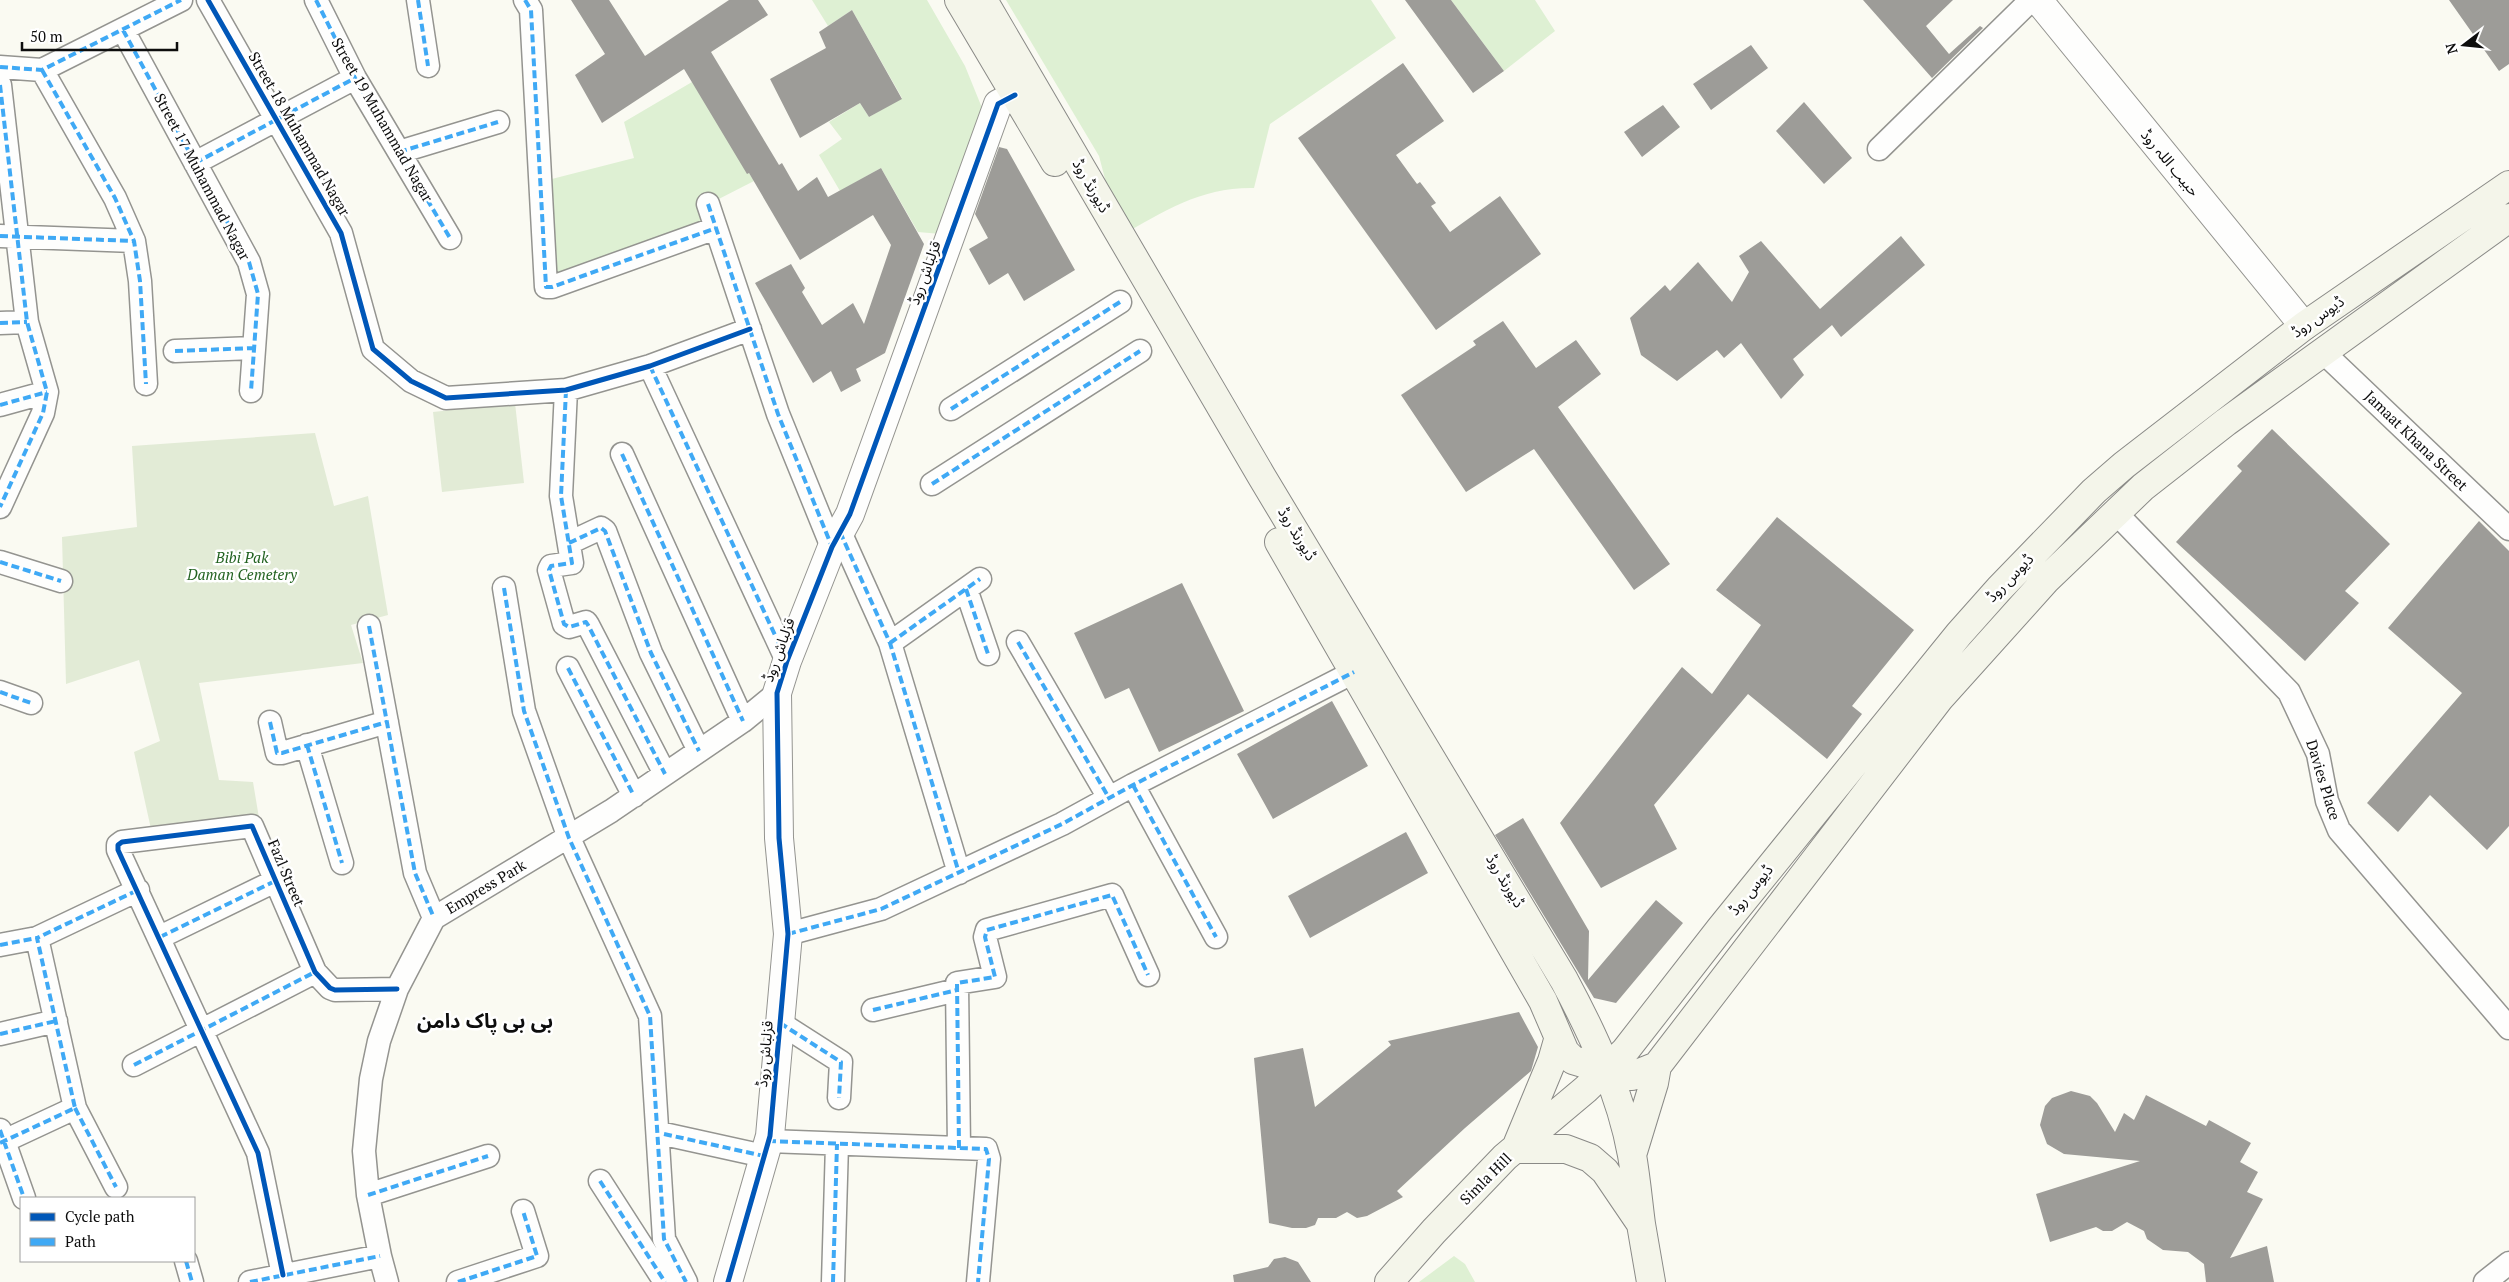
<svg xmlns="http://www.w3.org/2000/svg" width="2509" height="1282" font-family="'PT Serif','Noto Sans Arabic',serif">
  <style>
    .green { fill: #def0d3 }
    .cemetery { fill: #e2ebd6 }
    .building { fill: #9d9c98 }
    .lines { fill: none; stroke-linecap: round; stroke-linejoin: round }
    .minor-casing { stroke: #949490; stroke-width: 25 }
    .tertiary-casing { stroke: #949490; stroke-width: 30 }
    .secondary-casing { stroke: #8a8a87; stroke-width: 30 }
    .minor { stroke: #fefefd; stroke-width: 22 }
    .tertiary { stroke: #fefefd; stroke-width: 28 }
    .secondary { stroke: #f4f5ea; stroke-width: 28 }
    .quiet { stroke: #3fa9f5; stroke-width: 4; stroke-dasharray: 8 4; stroke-linecap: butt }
    .cycleway-casing { stroke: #fff; stroke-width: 8 }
    .cycleway { stroke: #0057b8; stroke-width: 5 }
    .labels { text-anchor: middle; stroke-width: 5; stroke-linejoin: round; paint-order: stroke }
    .street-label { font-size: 15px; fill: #0d0d0d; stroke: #fff }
    .park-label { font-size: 15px; font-style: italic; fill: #226220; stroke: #fff }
    .district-label { font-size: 20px; font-weight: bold; fill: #0d0d0d; stroke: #fff }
  </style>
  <rect width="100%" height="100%" fill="#fafaf2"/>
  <path class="green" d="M812,0H927L965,66L991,130L952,235L918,232L881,168L840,191L819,155L842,139L829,122L860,103L869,117L902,98L852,10L828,26Z
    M1006,0H1371L1396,38L1270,124L1254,188C1201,187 1165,211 1120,236L1099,156Z
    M1451,0H1535L1555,31L1504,71Z
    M692,82L754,181L709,204L716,228L552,287L540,182L634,158L624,122Z
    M1454,1256L1465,1264L1475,1282H1419Z"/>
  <path class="cemetery" d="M515,403L524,483L442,492L433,412Z
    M315,433L334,506L368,496L388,615L351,625L363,663L199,683L219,780L253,782L260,824L153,838L134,752L160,741L139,660L66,684L62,537L137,527L132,446Z"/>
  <path class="building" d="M571,0H609L645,56L729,0H758L768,15L711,52L779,165L782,163L798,191L817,177L828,197L881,168L924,244L885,353L856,369L861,381L841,392L831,371L813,383L755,283L791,264L805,288L802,292L822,325L853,303L864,324L891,245L873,215L800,260L749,173L747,174L684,69L602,123L575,75L605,54Z
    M1405,0H1451L1504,71L1473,93Z
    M1863,0H1953L1926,26L1949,54L1980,26L1983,28L1932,78Z
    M2449,0H2509V64L2499,71Z
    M852,10L902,99L869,117L860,103L800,138L770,79L826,48L819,32Z
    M1751,45L1768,68L1711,110L1693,84Z
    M1403,63L1444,121L1396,155L1417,184L1420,182L1436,203L1431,206L1450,232L1500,196L1541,254L1436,330L1298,138Z
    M1804,102L1852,158L1824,184L1776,131Z
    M1663,105L1680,127L1642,157L1624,132Z
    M999,147L1007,149L1075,270L1024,301L1008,273L989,285L969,249L988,238L975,214Z
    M1901,236L1925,265L1841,337L1832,325L1793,359L1804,375L1781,399L1741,343L1724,358L1717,350L1677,381L1641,355L1630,318L1665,285L1670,291L1698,262L1732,302L1749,272L1739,256L1761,241L1820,309Z
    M1503,321L1536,368L1576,340L1601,374L1558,407L1670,564L1634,590L1534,449L1466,492L1401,395L1476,345L1473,341Z
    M2272,429L2390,544L2345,591L2359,603L2305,661L2176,542L2242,471L2237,466Z
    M1777,517L1914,630L1852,706L1862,714L1827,759L1748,694L1654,805L1677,849L1601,888L1560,823L1682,667L1712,694L1761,625L1716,590Z
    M2479,521L2509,551V826L2487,850L2430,795L2398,832L2367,803L2462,693L2388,628Z
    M1182,583L1244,711L1159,752L1129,688L1105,699L1074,633Z
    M1332,701L1368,766L1273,819L1237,754Z
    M1523,818L1589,931L1588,980L1656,900L1683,923L1616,1003L1594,998L1495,835Z
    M1406,832L1428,873L1310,938L1288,896Z
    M1519,1012L1538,1047L1531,1071L1465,1128L1397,1191L1403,1197L1367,1216L1357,1218L1347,1212L1336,1218H1318L1315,1225L1306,1228H1292L1269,1223L1254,1058L1303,1048L1315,1107L1391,1045L1388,1041Z
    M2071,1091L2090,1096L2097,1103L2115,1132L2124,1113L2134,1120L2146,1095L2206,1126L2209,1120L2251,1143L2240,1162L2258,1172L2247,1192L2263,1199L2230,1258L2267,1246L2274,1282H2206L2204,1264L2188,1252L2163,1250L2147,1239L2144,1231L2127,1222L2112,1231H2103L2096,1227L2050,1242L2036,1194L2140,1161L2064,1154L2047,1144L2040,1125L2045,1106L2052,1098Z
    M1285,1257L1298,1262L1311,1282H1234L1233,1275L1268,1267L1274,1259Z"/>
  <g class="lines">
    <g class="minor-casing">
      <path id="minor" d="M208,0L341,233L373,349L411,381L446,398L566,390L650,366L750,329
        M316,0L355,78L450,238
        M418,0L428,66
        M525,0L531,10L546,287H552L716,228
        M123,30L249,262L258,294L251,391
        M0,67L42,70L181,0
        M42,70L115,198L134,241L140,281L146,384
        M0,85L27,322L47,392L43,413L0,507
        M1879,149L2031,0
        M399,152L498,122
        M195,163L355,78
        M708,204L778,414L832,547
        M0,236L134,241
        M0,323L27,322
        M175,351L254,348
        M2323,352L2509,529
        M650,366L787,661
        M566,390L561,496L572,563L551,566L549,570L564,624L569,627L586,622L588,625L665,774
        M0,405L47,392
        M951,409L1120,302
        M622,454L743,721
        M932,484L1140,351
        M2116,513L2289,692L2318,754L2327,801L2339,830L2509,1028
        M840,532L890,643L959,873
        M569,543L601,528L605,531L651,653L699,751
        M0,562L61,581
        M504,588L524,711L569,838L650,1016L664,1239L686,1282
        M966,589L988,654
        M369,626L415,873L434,918
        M1018,642L1109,798
        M890,643L980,579
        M568,668L634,796
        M0,692L31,703
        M270,722L277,753H282L387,722
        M307,745L342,863
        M1133,785L1216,937
        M788,934L881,909L1062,824L1133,785L1354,672
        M160,937L275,881
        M0,945L37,938
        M873,1010L957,990
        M780,1023L841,1062L839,1098
        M0,1034L56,1021
        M134,1065L315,972
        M75,1108L116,1187
        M0,1130L24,1198
        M664,1134L764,1156
        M768,1141L986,1149L989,1159L978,1282
        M0,1143L75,1108L37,938L138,890
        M959,1148L957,983L995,977L985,937L987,930L1112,895L1148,975
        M600,1181L665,1282
        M368,1195L488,1156
        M186,1261L192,1282
        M283,1275L258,1153L118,850V845L122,842L252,826L315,972L330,988L335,990L397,989
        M250,1282L380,1256
        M387,1282L380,1256L368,1195L364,1151L371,1079L379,1041L397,989L434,918L611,811L743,721L777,693
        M458,1282L537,1256L523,1211
        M833,1282L837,1144
        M2485,1282L2509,1263"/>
    </g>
    <g class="tertiary-casing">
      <path id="tertiary" d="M2038,0L2304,326
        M728,1282L770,1136L788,934L779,838L777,693L787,661L832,547L850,514L998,104L1015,95"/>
    </g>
    <g class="secondary-casing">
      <path id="secondary" d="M959,0L1055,162
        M983,0L1262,477L1564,980C1593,1034 1621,1094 1632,1155C1636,1178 1638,1201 1641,1224
        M1279,542L1543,1001L1565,1052L1573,1060L1627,1076H1632L1657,1066
        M1518,1143L1552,1061L1558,1040
        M1516,1149H1566L1590,1158L1605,1171L1641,1224L1651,1282
        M1632,1155L1654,1083L1657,1066L1939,699L2046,580L2143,487L2226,422L2509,218
        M1389,1282L1434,1231L1505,1157L1586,1089L1625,1051L1720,929L1959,634L1999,589L2094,491L2124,465L2304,326L2509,185"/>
    </g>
    <use href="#minor" class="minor"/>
    <use href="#tertiary" class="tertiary"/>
    <use href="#secondary" class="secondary"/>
    <path class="quiet" d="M316,0L355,78L450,238
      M418,0L428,66
      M525,0L531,10L546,287H552L716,228
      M123,30L249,262L258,294L251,391
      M0,67L42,70L181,0
      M42,70L115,198L134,241L140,281L146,384
      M0,85L27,322L47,392L43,413L0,507
      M399,152L498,122
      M195,163L355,78
      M708,204L778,414L832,547
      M0,236L134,241
      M0,323L27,322
      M175,351L254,348
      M650,366L787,661
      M566,390L561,496L572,563L551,566L549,570L564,624L569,627L586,622L588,625L665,774
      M0,405L47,392
      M951,409L1120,302
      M622,454L743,721
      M932,484L1140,351
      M840,532L890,643L959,873
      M569,543L601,528L605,531L651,653L699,751
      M0,562L61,581
      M504,588L524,711L569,838L650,1016L664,1239L686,1282
      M966,589L988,654
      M369,626L415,873L434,918
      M1018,642L1109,798
      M890,643L980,579
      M568,668L634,796
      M0,692L31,703
      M270,722L277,753H282L387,722
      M307,745L342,863
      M1133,785L1216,937
      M788,934L881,909L1062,824L1133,785L1354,672
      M160,937L275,881
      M0,945L37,938
      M873,1010L957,990
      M780,1023L841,1062L839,1098
      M0,1034L56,1021
      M134,1065L315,972
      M75,1108L116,1187
      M0,1130L24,1198
      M664,1134L764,1156
      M768,1141L986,1149L989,1159L978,1282
      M0,1143L75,1108L37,938L138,890
      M959,1148L957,983L995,977L985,937L987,930L1112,895L1148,975
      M600,1181L665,1282
      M368,1195L488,1156
      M186,1261L192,1282
      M250,1282L380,1256
      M458,1282L537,1256L523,1211
      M833,1282L837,1144"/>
    <g class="cycleway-casing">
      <path id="cycleway" d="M208,0L341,233L373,349L411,381L446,398L566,390L650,366L750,329
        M283,1275L258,1153L118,850V845L122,842L252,826L315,972L330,988L335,990L397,989
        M728,1282L770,1136L788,934L779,838L777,693L787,661L832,547L850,514L998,104L1015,95"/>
    </g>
    <use href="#cycleway" class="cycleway"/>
  </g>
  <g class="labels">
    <g class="street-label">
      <text transform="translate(382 120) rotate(60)" y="5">Street 19 Muhammad Nagar</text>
      <text transform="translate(299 134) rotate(60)" y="5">Street 18 Muhammad Nagar</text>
      <text transform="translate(2170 163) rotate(50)" y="5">حبیب اللہ روڈ</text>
      <text transform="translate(202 177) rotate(62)" y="5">Street 17 Muhammad Nagar</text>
      <text transform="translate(1091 186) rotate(60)" y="5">ڈیورنڈ روڈ</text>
      <text transform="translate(925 273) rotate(-70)" y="5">قزلباش روڈ</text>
      <text transform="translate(2318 317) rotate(-35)" y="5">ڈیوس روڈ</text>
      <text transform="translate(2416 441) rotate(44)" y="5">Jamaat Khana Street</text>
      <text transform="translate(1297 534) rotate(59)" y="5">ڈیورنڈ روڈ</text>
      <text transform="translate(2010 578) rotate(-46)" y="5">ڈیوس روڈ</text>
      <text transform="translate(779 650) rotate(-70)" y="5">قزلباش روڈ</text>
      <text transform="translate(2323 780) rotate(73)" y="5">Davies Place</text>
      <text transform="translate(286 873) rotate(67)" y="5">Fazl Street</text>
      <text transform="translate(1505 881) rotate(59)" y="5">ڈیورنڈ روڈ</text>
      <text transform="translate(486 887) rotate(-31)" y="5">Empress Park</text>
      <text transform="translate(1751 890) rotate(-51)" y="5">ڈیوس روڈ</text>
      <text transform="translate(765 1054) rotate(-85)" y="5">قزلباش روڈ</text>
      <text transform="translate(1486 1179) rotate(-45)" y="5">Simla Hill</text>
    </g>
    <g class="park-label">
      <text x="242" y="563">Bibi Pak<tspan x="242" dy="17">Daman Cemetery</tspan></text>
    </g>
    <g class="district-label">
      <text x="485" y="1028">بی بی پاک دامن</text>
    </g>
  </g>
  <rect x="20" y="1197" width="175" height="65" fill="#ffffff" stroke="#9e9e9e"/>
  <rect x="30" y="1213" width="25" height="8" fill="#0057b8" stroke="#9e9e9e"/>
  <text x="65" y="1222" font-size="15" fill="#0d0d0d">Cycle path</text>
  <rect x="30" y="1238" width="25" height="8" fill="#3fa9f5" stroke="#9e9e9e"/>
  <text x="65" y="1247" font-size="15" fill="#0d0d0d">Path</text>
  <g transform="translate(2464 45) rotate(254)" stroke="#ffffff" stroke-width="4" paint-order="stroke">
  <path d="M0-4L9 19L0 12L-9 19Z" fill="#0d0d0d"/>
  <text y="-8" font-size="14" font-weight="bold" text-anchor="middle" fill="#0d0d0d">N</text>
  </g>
  <path d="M22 42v8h155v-8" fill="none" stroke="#0d0d0d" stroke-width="2.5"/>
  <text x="30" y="42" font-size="15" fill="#0d0d0d" stroke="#ffffff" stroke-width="4" paint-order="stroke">50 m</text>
</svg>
